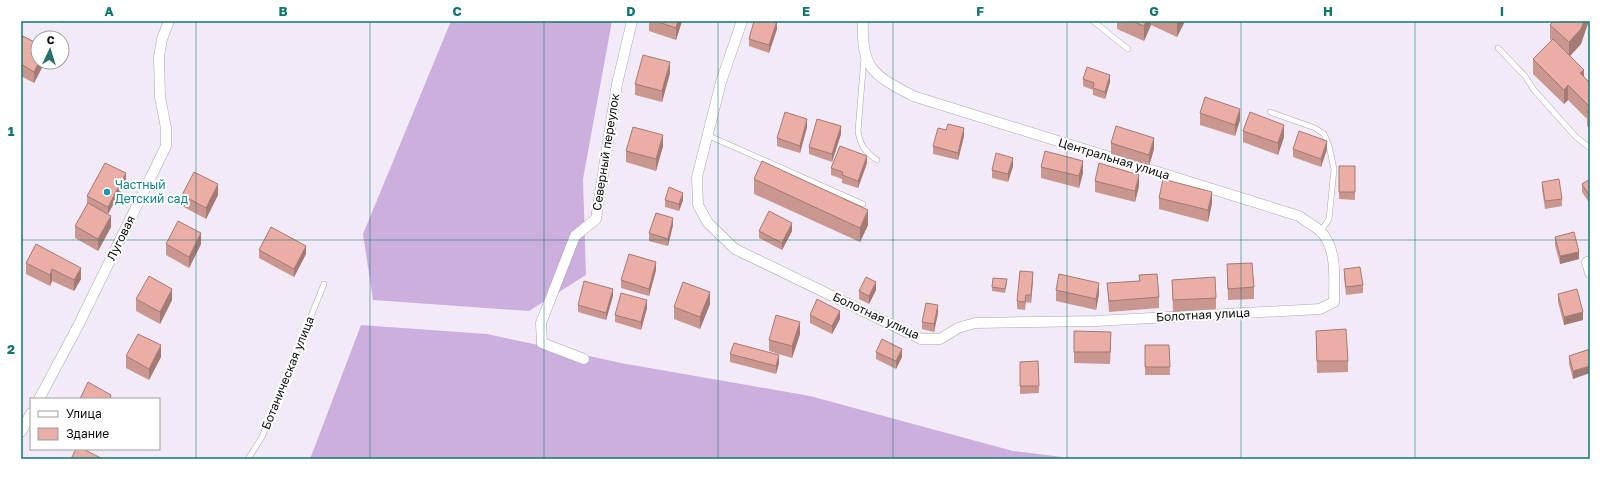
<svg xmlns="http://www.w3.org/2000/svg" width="1611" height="480" font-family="'Golos Text',sans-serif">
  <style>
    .forest { fill: #ccafde }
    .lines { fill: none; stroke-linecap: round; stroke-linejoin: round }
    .lane-casing { stroke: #aca5b0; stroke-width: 6 }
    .street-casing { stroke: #aca5b0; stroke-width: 11 }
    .lane { stroke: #fff; stroke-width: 5 }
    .street { stroke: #fff; stroke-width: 10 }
    .wall { fill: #c99690 }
    .shaded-wall { fill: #a47a75 }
    .building { fill: #eaaea7; stroke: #a47a75 }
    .grid { fill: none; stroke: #0f766e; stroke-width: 1; stroke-opacity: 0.55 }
    .culture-dot { fill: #0f9aa8; stroke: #fff; stroke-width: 1.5 }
    .labels { text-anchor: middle; stroke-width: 4; stroke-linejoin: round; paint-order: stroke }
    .street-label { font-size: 12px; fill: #0e0b0f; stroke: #fff }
    .culture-label { font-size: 12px; fill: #0d838f; stroke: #fff; text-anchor: start }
    .neatline { fill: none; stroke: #0f766e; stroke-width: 1.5 }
    .grid-label { font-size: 13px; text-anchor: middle; font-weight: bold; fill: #0f766e }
  </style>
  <rect width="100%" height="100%" fill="#f2ebf7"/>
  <path class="forest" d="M451,21H612L583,179L586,275L529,311L373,300L363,234Z
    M361,325L487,334L621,363L810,396L1013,451L1078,459H310Z"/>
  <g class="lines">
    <g class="lane-casing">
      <path id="lane" d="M1093,21L1128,49
        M1498,48L1525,76L1534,90L1576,137L1590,148
        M864,58L858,131C860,145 865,152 877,160
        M1270,112L1315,128L1324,134L1329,146L1334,169L1329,219L1321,231
        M707,135L863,204
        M248,459L262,437L324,284"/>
    </g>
    <g class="street-casing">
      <path id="street" d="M742,21L721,82L697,177L698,205L708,223L735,249L921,339H940L958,328L975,323L1096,321L1320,309L1334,302C1334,281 1338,246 1319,230C1313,225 1305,221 1299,216L913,96C874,75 861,70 863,21
        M1590,261L1587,262L1590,273
        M584,359L542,343L541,323L575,236L596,219L617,84L632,21
        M39,399L78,326L166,146V128L160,97L159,57L162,39L169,21
        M21,432L31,413"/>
    </g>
    <use href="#lane" class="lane"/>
    <use href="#street" class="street"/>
  </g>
  <path class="wall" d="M59,21H65L64,23Z
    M649,21H682L676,40L649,31Z
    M1117,21H1185L1177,37L1151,25L1144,41L1117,29Z
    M1550,25L1581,44L1570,56L1584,77L1590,83V129L1587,126V119L1568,100L1564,104L1533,74V59L1552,41L1550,39Z
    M777,29L769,53L749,46V39Z
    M21,40L38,62H45L34,83L21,76Z
    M670,73L662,102L635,95V84Z
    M1083,79L1110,82L1105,99L1093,95V90L1083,86Z
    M1200,113L1240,120L1235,136L1200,125Z
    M807,127L800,153L777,146V138Z
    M1243,131L1284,137L1278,155L1243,142Z
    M841,134L832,162L809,154V147Z
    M964,136L958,160L933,154V146Z
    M1111,143L1154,149L1149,166L1111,154Z
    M663,146L656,171L626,162V151Z
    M1293,149H1327L1321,167L1293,157Z
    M867,163L858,188L842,183V179L831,175V168Z
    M1013,166L1008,182L992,178V170Z
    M1339,166H1355V200L1339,199Z
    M1041,167L1083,173L1079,188L1041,178Z
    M754,179L868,225L860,242L754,194Z
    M1590,179V204L1582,192V184Z
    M126,181L108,214L111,227L98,251L75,238V226L87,204V196Z
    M1095,181L1139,186L1135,202L1095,192Z
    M1542,182L1562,199V206L1545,209L1542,189Z
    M182,195H218L206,219L182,206Z
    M1159,198L1212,203L1208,222L1159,209Z
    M665,200H683L679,211L665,207Z
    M673,225L668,246L649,241V233Z
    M759,231H792L782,250L759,238Z
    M1555,237L1579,259L1560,264L1555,245Z
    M36,244L81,279L74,291L52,281L50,286L26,274V263Z
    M166,244H201L189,268L166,255Z
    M259,250L306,254L294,277L259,258Z
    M1227,264L1254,287V299L1228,300Z
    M1344,269L1363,285V293L1346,295L1344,277Z
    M656,270L649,296L621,288V280Z
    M1033,280L1031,303L1026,302L1025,310L1017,309V301Z
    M1172,280L1216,298V309L1173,312Z
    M1007,283L1005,293L992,291V287Z
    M1107,283L1159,297V308L1109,312Z
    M876,290L869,304L859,299V291Z
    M1056,290L1099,294L1096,310L1056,301Z
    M1558,294L1583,320L1564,325L1558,302Z
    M613,296L606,320L578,312V305Z
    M136,299L172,300L160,324L136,311Z
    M710,304L700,329L674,319V307Z
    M647,308L641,330L615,322V315Z
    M938,313L934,332L922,329V322Z
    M810,315L840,319L832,334L810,323Z
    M1074,331L1111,343L1110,364L1074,363Z
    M1316,331L1348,361V372L1317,373Z
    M800,334L792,358L769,351V340Z
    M1145,345H1169L1170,375H1145Z
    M1590,349L1573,379L1569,364V356Z
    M876,352L902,357L896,369L876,359Z
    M730,354L779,363L776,374L730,362Z
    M126,356L161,357L149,380L126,368Z
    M1038,361L1039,393L1020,394V362Z
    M1589,419H1590V433L1589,427Z"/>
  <path class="shaded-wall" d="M678,21H682L676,40V28Z
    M777,21V29L769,53V45Z
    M1146,21H1151V25L1144,41V26Z
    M1178,21H1185L1177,37V22Z
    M1584,21H1589L1581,44L1569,57V42Z
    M39,62H45L34,83V72Z
    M670,62V73L662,102V91Z
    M1584,70V85L1580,73Z
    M1110,75V82L1105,99V92Z
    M1568,85V100L1564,104V90Z
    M1240,109V120L1235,136V125Z
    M807,119V127L800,153V146Z
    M1284,125V137L1278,155V143Z
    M841,126V134L832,162V154Z
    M964,128V136L958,160V153Z
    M663,135V146L656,171V159Z
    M1154,138V149L1149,166V155Z
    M1327,141V149L1321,167V159Z
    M867,156V163L858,188V181Z
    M1013,158V166L1008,182V174Z
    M1083,161V173L1079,188V176Z
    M126,173V181L108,214V207Z
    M1139,175V186L1135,202V191Z
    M218,184V195L206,219V208Z
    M1212,192V203L1208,222V210Z
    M683,193V200L679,211V204Z
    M868,210V225L860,242V228Z
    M111,216V227L98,251V239Z
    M673,218V225L668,246V239Z
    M792,223V231L782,250V243Z
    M201,233V244L189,268V257Z
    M306,246V254L294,277V269Z
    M1579,252V259L1560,264V256Z
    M656,262V270L649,296V289Z
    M81,268V279L74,291V280Z
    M52,269V281L50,286V275Z
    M1033,272V280L1031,303V295Z
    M876,282V290L869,304V296Z
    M1099,283V294L1096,310V299Z
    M172,289V300L160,324V312Z
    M613,289V296L606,320V313Z
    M710,292V304L700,329V317Z
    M647,300V308L641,330V322Z
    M938,305V313L934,332V324Z
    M840,311V319L832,334V326Z
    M1583,312V320L1564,325V317Z
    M800,322V334L792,358V346Z
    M161,345V357L149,380V369Z
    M902,349V357L896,369V361Z
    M779,355V363L776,374V366Z
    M1590,366V373L1573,379V371Z"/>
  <path class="building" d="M655,21H678L676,28Z
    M754,21H777L769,45L749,39Z
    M1132,21H1146L1144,26Z
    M1554,21H1584L1581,29L1569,42L1550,25Z
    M23,36L38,44V62H39L34,72L21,64V40Z
    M1553,39L1584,70L1580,73L1590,83V107L1568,85L1564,90L1533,59Z
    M643,55L670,62L662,91L635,84Z
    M1087,67L1110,75L1105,92L1093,88L1094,83L1083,79Z
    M1205,97L1240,109L1235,125L1200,113Z
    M1590,109V114L1587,112Z
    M785,112L807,119L800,146L777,138Z
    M1250,112L1284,125L1278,143L1243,131Z
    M817,119L841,126L832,154L809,147Z
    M948,124L964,128L958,153L933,146L938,128L946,130Z
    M1116,126L1154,138L1149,155L1111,143Z
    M633,127L663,135L656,159L626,151Z
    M1299,131L1327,141L1321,159L1293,149Z
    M840,146L867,156L858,181L842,175L843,172L831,168Z
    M1045,151L1083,161L1079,176L1041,167Z
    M996,153L1013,158L1008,174L992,170Z
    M762,161L868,210L860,228L754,179Z
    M105,163L126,173L108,207L87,196Z
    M1099,163L1139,175L1135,191L1095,181Z
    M1339,166H1355V192H1339Z
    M194,172L218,184L206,208L182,195Z
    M1163,179L1212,192L1208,210L1159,198Z
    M1559,179L1562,199L1545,201L1542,182Z
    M1590,179V196L1582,184Z
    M669,187L683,193L679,204L665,200Z
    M88,203L111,216L98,239L75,226Z
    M769,211L792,223L782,243L759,231Z
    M656,213L673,218L668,239L649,233Z
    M178,221L201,233L189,257L166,244Z
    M271,227L306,246L294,269L259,250Z
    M1574,232L1579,252L1560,256L1555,237Z
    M36,244L81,268L74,280L52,269L50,275L26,263Z
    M629,254L656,262L649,289L621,280Z
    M1252,263L1254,287L1228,289L1227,264Z
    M1360,267L1363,285L1346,287L1344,269Z
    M1020,271L1033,272L1031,295H1026L1025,302L1017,301Z
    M1059,274L1099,283L1096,299L1056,290Z
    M1157,274L1159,297L1109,301L1107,283L1140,281L1139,275Z
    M149,276L172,289L160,312L136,299Z
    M866,277L876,282L869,296L859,291Z
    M1215,277L1216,298L1173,300L1172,280Z
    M993,278L1007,279L1005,289L992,287Z
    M584,281L613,289L606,313L578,305Z
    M683,282L710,292L700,317L674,307Z
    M1577,289L1583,312L1564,317L1558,294Z
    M621,293L647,300L641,322L615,315Z
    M817,299L840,311L832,326L810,315Z
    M926,303L938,305L934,324L922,322Z
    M776,315L800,322L792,346L769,340Z
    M1346,329L1348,361H1317L1316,331Z
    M1074,331L1111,332L1110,352H1074Z
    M138,334L161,345L149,369L126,356Z
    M882,339L902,349L896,361L876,352Z
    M734,343L779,355L776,366L730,354Z
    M1145,345H1169L1170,367H1145Z
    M1590,349V366L1573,371L1569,356Z
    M1038,361L1039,386H1020V362Z
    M88,382L111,395L110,399H80Z
    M76,449H83L103,459H71Z"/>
  <path class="grid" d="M196,21V459M370,21V459M544,21V459M718,21V459M893,21V459M1067,21V459M1241,21V459M1415,21V459M21,240H1590"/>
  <circle class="culture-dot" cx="107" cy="192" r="4"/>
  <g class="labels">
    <g class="street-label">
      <text transform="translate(606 152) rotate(-81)" y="4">Северный переулок</text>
      <text transform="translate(1114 159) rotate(17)" y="4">Центральная улица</text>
      <text transform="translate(121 238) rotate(-64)" y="4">Луговая</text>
      <text transform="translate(1203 315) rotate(-3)" y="4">Болотная улица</text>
      <text transform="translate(876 316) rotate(25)" y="4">Болотная улица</text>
      <text transform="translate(288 373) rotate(-68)" y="4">Ботаническая улица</text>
    </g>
    <g class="culture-label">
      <text x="115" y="189">Частный<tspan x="115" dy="14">Детский сад</tspan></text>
    </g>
  </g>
  <rect width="1611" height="480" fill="none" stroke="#ffffff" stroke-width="44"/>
  <rect x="30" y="398" width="130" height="52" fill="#ffffff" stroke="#9f9d9f"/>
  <rect x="38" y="411" width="20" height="6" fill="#ffffff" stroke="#9f9d9f"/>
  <text x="66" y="418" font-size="12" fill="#0e0b0f">Улица</text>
  <rect x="38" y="428" width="20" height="12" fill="#eaaea7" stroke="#9f9d9f"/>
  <text x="66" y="438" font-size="12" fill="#0e0b0f">Здание</text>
  <g transform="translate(50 50) rotate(4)"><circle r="19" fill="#ffffff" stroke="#9f9d9f"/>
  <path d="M0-3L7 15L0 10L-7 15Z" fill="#2a7066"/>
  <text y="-6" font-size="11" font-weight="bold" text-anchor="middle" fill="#0e0b0f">С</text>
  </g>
  <rect x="22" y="22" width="1567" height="436" class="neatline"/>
  <g class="grid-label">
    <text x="109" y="16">A</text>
    <text x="283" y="16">B</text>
    <text x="457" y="16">C</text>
    <text x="631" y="16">D</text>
    <text x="806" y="16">E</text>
    <text x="980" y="16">F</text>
    <text x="1154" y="16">G</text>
    <text x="1328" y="16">H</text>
    <text x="1502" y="16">I</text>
    <text x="11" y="136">1</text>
    <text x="11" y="354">2</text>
  </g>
</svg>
